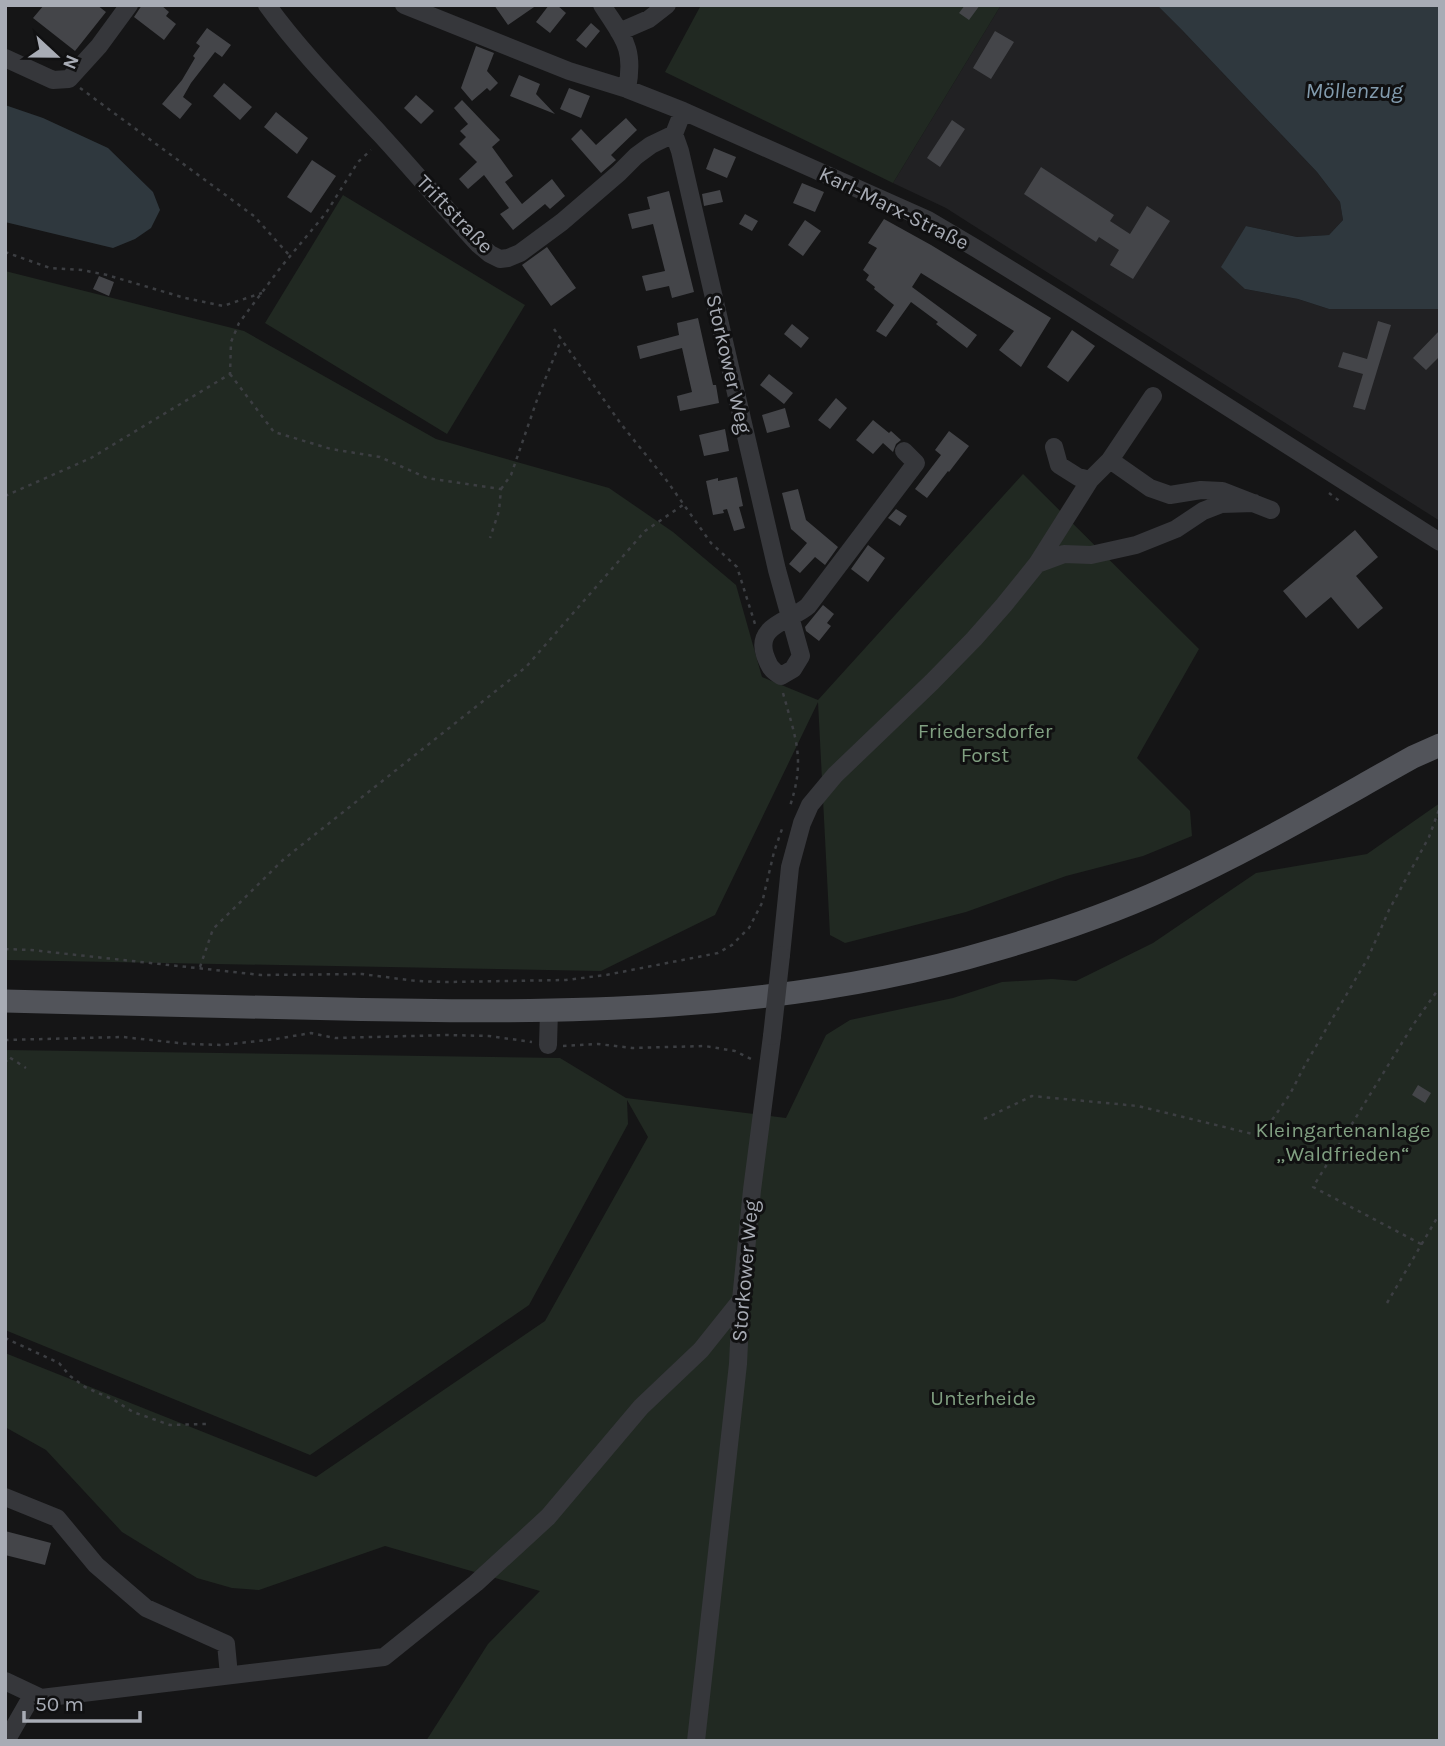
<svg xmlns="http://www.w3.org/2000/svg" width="1445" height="1746" font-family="Karla,sans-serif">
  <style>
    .built { fill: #212123 }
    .green { fill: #212922 }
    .water { fill: #2f383e }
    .building { fill: #444549 }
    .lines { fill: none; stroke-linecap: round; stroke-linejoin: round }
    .path { stroke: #3c3e42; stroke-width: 2.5; stroke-dasharray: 3.5 5; stroke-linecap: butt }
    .minor { stroke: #36373b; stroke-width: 18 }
    .major { stroke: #52545a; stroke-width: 23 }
    .minor-bridge { stroke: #36373b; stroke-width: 18 }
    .labels { text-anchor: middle; stroke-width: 6; stroke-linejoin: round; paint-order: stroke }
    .street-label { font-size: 21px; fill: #a8acb5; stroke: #101011 }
    .park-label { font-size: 21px; fill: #809f81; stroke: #101011 }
    .water-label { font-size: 23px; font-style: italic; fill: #829bad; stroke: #101011 }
  </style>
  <rect width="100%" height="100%" fill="#151516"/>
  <path class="built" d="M1001,5H1157L1182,30L1317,172L1340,202L1343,220L1329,235L1297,237L1246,226L1245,289L1298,299L1329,309H1440V521L971,224L946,208L893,183Z"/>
  <path class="green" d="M701,5H1001L893,183L665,72Z
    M343,195L525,305L447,434L265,323Z
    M5,271L244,331L436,439L609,488L673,532L736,585L762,677L818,700L1023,474L1199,649L1137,758L1190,811L1192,836L1143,856L1066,876L966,912L845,943L830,935L818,702L715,915L601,971L5,960Z
    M1440,803V814L1432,826L1440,816V1741H426L488,1644L540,1591L385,1546L259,1590L232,1588L197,1578L122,1532L46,1450L5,1427V1353L316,1477L545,1321L648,1137L627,1100L628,1124L529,1305L310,1455L5,1330V1050L560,1058L626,1098L786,1118L826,1035L850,1020L953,998L1002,982L1052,979L1076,981L1153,943L1256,873L1367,854Z"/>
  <path class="water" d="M1157,5H1440V309H1329L1298,299L1245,289L1221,267L1246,226L1297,237L1329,235L1343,220L1340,202L1317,172L1182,30Z
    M5,105L43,118L108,148L153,192L160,210L151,228L135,239L113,248L5,222Z"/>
  <path class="building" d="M44,5H97L106,12L75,51L33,18Z
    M142,5H161L169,12L166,16L176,24L164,40L134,17Z
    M494,5H537L508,25Z
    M549,5H557L566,13L550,33L536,22Z
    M965,5H980L969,20L959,13Z
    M591,23L600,31L586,48L576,40Z
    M207,28L231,45L222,57L215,52L191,83L183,97L192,104L180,119L162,104L182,80L195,58L193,56L200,46L196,43Z
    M995,31L1014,42L991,79L973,68Z
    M476,46L494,53L487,71L498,83L490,91L487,88L472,101L461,88Z
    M519,75L540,84L536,94L555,114L510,96Z
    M224,83L252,107L240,120L213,96Z
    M569,88L590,96L581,118L560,109Z
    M416,95L434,111L421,124L404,108Z
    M462,100L500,140L492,147L513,176L505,182L522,204L552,179L565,196L550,209L545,204L513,230L500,214L509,208L484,175L468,189L459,179L477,162L459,144L466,137L460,131L468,124L454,108Z
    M276,112L308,138L297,154L264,127Z
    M626,118L637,130L611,155L616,160L601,173L571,139L581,129L596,145Z
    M952,120L965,129L940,167L927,158Z
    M714,148L736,157L727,178L706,169Z
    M312,160L336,176L311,213L287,197Z
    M1041,167L1114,215L1110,221L1130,234L1147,206L1170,221L1133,279L1110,265L1119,250L1099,237L1096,242L1024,194Z
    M802,183L824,192L815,212L793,203Z
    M720,190L723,202L704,206L702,194Z
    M669,191L694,292L672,298L669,286L646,291L642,276L665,271L653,224L632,229L628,214L650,209L647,197Z
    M745,214L758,221L752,231L739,224Z
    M884,219L931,245L1051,318L1021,367L999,350L1014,331L921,273L912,287L977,335L967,348L936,324L938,322L911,302L886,337L876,331L894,305L874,289L875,287L866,280L869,275L863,270L877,248L868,243Z
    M805,220L821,231L803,256L788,245Z
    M547,247L576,288L551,306L522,265Z
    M99,276L114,282L109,296L93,289Z
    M698,318L713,385H716L719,403L680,411L677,396L692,392L682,348L640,359L637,346L679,335L677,323Z
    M1378,321L1391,325L1365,410L1353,407L1363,374L1338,367L1343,352L1367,359Z
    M792,324L809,338L801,348L784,334Z
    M1072,330L1095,346L1068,382L1047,367Z
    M1440,330V356L1426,370L1413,358Z
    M769,374L793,393L784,404L760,385Z
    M836,398L847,408L830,429L818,420Z
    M785,408L790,427L767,433L762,415Z
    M873,420L889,433L891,431L901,440L896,444L893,452L883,443L873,454L856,440Z
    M725,429L729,451L704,456L699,435Z
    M949,431L969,446L949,472L948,471L927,498L915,489L941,455L935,450Z
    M737,477L743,506L739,507L745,528L734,531L727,509L723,510L724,513L713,515L706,481L718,478V481Z
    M798,489L806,520L838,547L825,565L815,557L800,573L789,564L807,543L791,529L782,493Z
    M896,509L907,516L900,526L888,518Z
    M1355,530L1378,557L1356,576L1383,608L1358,629L1331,597L1306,618L1283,591Z
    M868,545L885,558L868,582L851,569Z
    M823,605L834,614L827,623L831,626L819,641L806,631L805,627Z
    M1418,1085L1431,1093L1425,1103L1412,1095Z
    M5,1531L51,1543L45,1565L5,1555Z"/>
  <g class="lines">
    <path class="path" d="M80,88L254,216L290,256
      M5,252L50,268L82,270L107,275L185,298L223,306L262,293
      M554,329L621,424L667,481L711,543L737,567L755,624
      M230,374L274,432L331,449L380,457L427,478L501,489L499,511L490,538
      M501,489L511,475L538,397L561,340
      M1329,493L1342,503
      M5,496L91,458L230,374L231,342L239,323L281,267L326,213L358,162L371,150
      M783,693C796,740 806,760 789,809
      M5,949L31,950L261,975L362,974L416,981L448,982L566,980L606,975L718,953L732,945L749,928L762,903L774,852L782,829
      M200,967L213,929L284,859L526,667L645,531L683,505
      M5,1040L123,1037L188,1044L222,1045L276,1039L311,1033L335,1038L448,1035L489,1036L532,1042
      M563,1046L598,1044L632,1048L705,1046L735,1051L753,1060
      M5,1063L9,1057L26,1068
      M984,1119L1032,1096L1138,1106L1261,1136L1290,1094L1305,1065L1368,958L1389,910L1429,837L1440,807
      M1421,1244L1313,1187L1413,1025L1440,987
      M1387,1303L1440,1213
      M5,1338L59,1363L70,1376L85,1387L114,1400L133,1412L170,1425L206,1424"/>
    <path class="minor" d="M267,5C301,52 342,93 381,135C414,171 445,208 478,244L490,254L500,259L508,258L520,253L562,222L619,173L636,156L651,145L674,134
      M404,5L569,71L627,89L683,111L928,220L977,249L1069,306L1440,542
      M602,5C623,38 635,47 627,89
      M619,32L649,19L667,5
      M5,58L53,80L69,79L99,46L129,5
      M683,111L674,134L680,151L777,570L801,656L793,669L781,676C771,670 769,666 765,655C755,625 791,621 808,606L916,463L904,451
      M1054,447L1059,465L1078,477L1090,480
      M1110,460L1150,488L1170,495L1201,490L1222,491L1271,510
      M1037,564L1064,554L1091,555L1136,545L1176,529L1203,511L1221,504L1254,503
      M781,955L790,867L802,823L810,805L835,775L932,682L974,639L1004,605L1037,564L1090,480L1110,460L1153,396
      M548,1045L549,1011
      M5,1497L57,1518L96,1565L146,1608L226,1644L229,1675
      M5,1681L41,1698L384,1657L476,1583L548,1517L641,1407L701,1350L741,1300
      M6,1741L33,1694
      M696,1741L738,1364L741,1300L752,1190L772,1036"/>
    <path class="major" d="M5,1001C117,1004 230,1007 342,1009C561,1014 784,1013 995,950C1054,933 1112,913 1167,888C1252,850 1332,802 1413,757L1440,745"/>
    <path class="minor-bridge" d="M772,1036L781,955"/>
  </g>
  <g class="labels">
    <g class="street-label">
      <text transform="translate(894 208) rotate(26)" y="7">Karl-Marx-Straße</text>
      <text transform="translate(455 214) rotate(46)" y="7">Triftstraße</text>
      <text transform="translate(729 364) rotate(77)" y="7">Storkower Weg</text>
      <text transform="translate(745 1271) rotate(-85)" y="7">Storkower Weg</text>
    </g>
    <g class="park-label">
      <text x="985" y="738">Friedersdorfer<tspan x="985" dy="24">Forst</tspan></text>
      <text x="1343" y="1137">Kleingartenanlage<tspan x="1343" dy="24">„Waldfrieden“</tspan></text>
      <text x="983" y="1405">Unterheide</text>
    </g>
    <g class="water-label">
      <text x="1354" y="98">Möllenzug</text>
    </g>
  </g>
  <rect width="1445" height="1746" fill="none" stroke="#a8acb5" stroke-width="14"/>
  <g transform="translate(56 56) rotate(112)" stroke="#101011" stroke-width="5" paint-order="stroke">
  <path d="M0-5L12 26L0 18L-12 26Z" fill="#a8acb5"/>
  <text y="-10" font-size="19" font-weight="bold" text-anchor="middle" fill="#a8acb5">N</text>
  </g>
  <path d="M24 1711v10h116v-10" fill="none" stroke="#a8acb5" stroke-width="3.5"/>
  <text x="35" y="1711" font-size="21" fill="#a8acb5" stroke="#101011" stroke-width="5" paint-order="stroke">50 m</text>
</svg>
